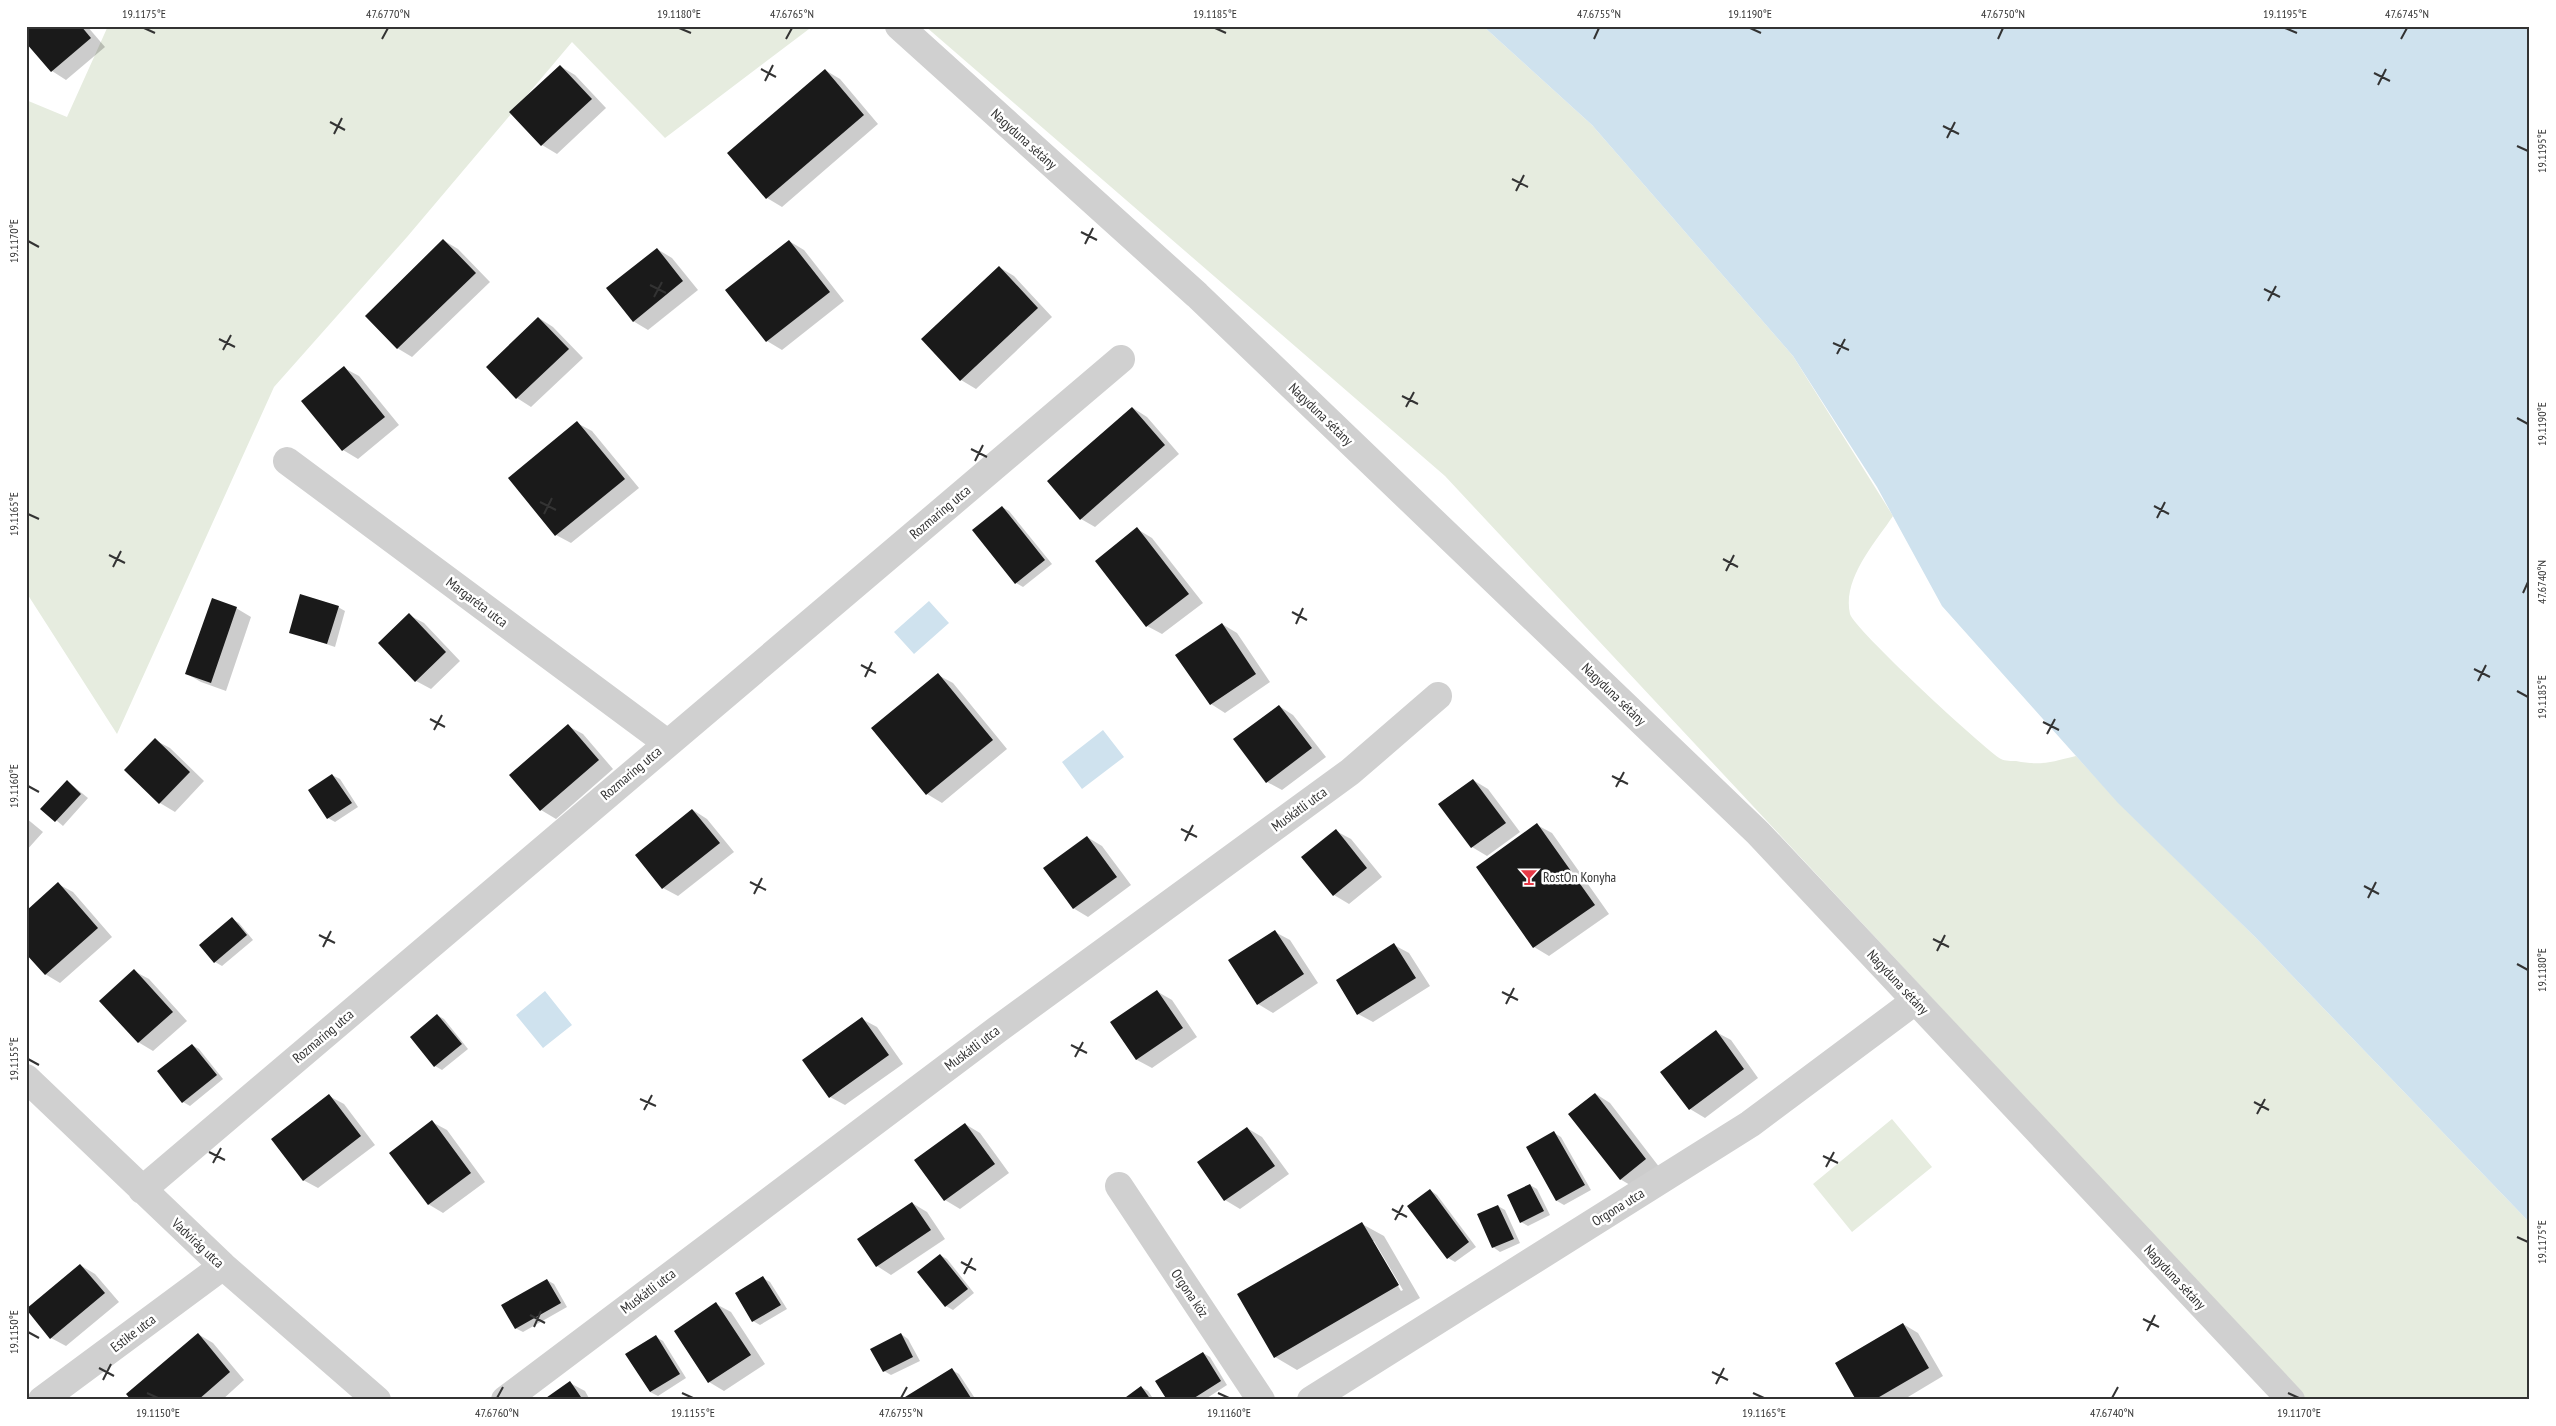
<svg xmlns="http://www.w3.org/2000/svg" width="2556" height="1426" font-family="'PT Sans Narrow',sans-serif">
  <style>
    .green { fill: #e6ecdf }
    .water { fill: #cfe2ee }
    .shadow { fill: #0003; fill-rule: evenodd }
    .building { fill: #1a1a1a }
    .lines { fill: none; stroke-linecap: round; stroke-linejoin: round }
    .minor { stroke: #d0d0d0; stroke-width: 28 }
    .ticks { fill: none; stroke: #333; stroke-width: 2 }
    .labels { text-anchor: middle; stroke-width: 5; stroke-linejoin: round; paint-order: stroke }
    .street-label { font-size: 14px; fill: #333; stroke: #fff }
    .poi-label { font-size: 14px; fill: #333; stroke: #fff; text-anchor: start }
    .neatline { fill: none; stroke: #333; stroke-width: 2 }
    .ticks-label { font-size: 12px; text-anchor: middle; fill: #333 }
  </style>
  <rect width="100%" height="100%" fill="#fff"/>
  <path class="green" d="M108,26H813L665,138L572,42L407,237L274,387L117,734L26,592V100L67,117Z
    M925,26H1483L1592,125L1793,356L1893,516C1875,543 1842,579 1850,614C1853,628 1984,749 2001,759C2005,761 2012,761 2016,761C2042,766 2051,762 2076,756L2119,803L2255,937L2530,1223V1400H2307L1445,476Z
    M1892,1119L1932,1167L1852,1232L1813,1184Z"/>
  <path class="water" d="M1483,26H2530V1223L2255,937L2118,803L1942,606L1877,487L1793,356L1592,125Z
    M929,601L949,623L914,654L894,632Z
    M1103,730L1124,757L1082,789L1062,762Z
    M545,991L572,1025L543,1048L516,1015Z"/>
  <path class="shadow" d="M26,26H87L105,47L66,80L52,71Z
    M560,66L575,75L606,108L557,154L542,145L511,112Z
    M825,70L840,79L878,124L782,207L767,198L729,153Z
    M443,240L458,249L490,282L412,357L397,348Z
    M789,241L804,250L844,301L782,350L767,341L727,290Z
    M657,249L672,258L698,290L648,330L633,321Z
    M999,267L1014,276L1052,317L976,389L961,380L922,339Z
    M539,318L553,327L583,358L531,407L517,398Z
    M344,368L359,376L399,425L358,459L343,450L303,401Z
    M1133,408L1147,417L1179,454L1095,527L1081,519Z
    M577,423L592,431L639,488L571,543L556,535Z
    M1002,507L1009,511L1052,564L1023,587L1016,583L974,530Z
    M1137,529L1152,538L1203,603L1162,634L1147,626Z
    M338,607L345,611L335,647L290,632Z
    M236,608L251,617L226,691L201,682L187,674Z
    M409,615L424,623L460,661L431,689L416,681L380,643Z
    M1222,624L1237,633L1270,682L1225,713L1211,704Z
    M938,675L953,683L1007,749L942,803L927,794L873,728Z
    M1279,706L1293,715L1326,757L1282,790L1267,782Z
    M568,726L583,734L613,769L556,819L541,810L511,776Z
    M155,740L170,748L204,781L175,812L160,803L126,770Z
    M332,775L340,779L358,807L335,822L328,818Z
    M1473,780L1488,789L1520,832L1487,856L1472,847L1440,804Z
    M67,781L88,798L63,826L42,808Z
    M693,810L707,819L734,852L678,896L663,888Z
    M26,818L43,832L26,851Z
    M1537,825L1552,833L1609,914L1549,956L1534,947L1478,867Z
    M1336,831L1351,839L1382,877L1349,904L1334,895Z
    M1087,837L1102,846L1131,885L1088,917L1073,908Z
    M58,884L73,892L112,937L60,983L45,974Z
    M232,919L239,923L253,940L222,966L215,962Z
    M1275,932L1290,940L1318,983L1273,1013L1258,1004Z
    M1394,945L1409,953L1430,986L1373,1022L1358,1014Z
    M134,971L149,979L187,1021L153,1051L138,1042Z
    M1158,992L1172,1000L1197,1037L1152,1068L1137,1060L1112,1023Z
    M437,1015L444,1019L468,1049L442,1070L435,1066Z
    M862,1019L877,1027L903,1064L845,1105L830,1097Z
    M1716,1032L1731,1040L1758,1078L1705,1118L1690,1109L1662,1072Z
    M192,1045L199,1049L223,1079L190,1106L183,1102Z
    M1596,1094L1610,1103L1660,1168L1635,1188L1620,1179Z
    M329,1096L344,1104L375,1145L318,1188L303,1180Z
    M432,1122L447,1130L485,1182L443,1213L428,1204Z
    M965,1124L980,1133L1009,1173L960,1209L945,1200Z
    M1247,1128L1262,1137L1289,1174L1240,1209L1225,1200Z
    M1554,1133L1561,1137L1591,1190L1564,1205L1557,1201L1527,1148Z
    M1530,1185L1537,1189L1550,1215L1528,1226L1521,1222Z
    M1430,1190L1437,1195L1476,1247L1455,1262L1448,1258Z
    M912,1203L927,1212L945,1239L891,1275L877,1266Z
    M1498,1206L1505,1210L1520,1243L1500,1252L1493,1247Z
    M1362,1224L1384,1236L1420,1298L1297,1370L1275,1357ZM1372,1241H1374L1403,1290L1401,1291Z
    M940,1255L947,1259L974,1293L953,1310L946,1306Z
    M80,1265L95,1274L119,1302L66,1346L51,1338Z
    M763,1278L770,1282L787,1309L760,1325L753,1321Z
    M547,1280L554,1284L567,1307L523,1332L515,1328Z
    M716,1304L731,1312L765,1364L724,1391L709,1382L675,1331Z
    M1903,1324L1918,1333L1943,1376L1903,1400H1858Z
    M198,1334L213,1343L244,1380L222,1400H133Z
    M901,1334L908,1339L920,1361L891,1375L884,1371Z
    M656,1337L663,1341L686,1378L658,1396L650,1392Z
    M1203,1353L1210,1357L1227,1385L1204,1400H1169Z
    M952,1370L959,1374L976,1400H908Z
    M570,1383L585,1391L590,1400H545Z
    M1141,1387L1148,1391L1154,1400H1124Z"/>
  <path class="building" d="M26,26H81L91,38L51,72L26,43Z
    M560,65L592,99L541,146L509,112Z
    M825,69L864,115L766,199L727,153Z
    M443,239L476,273L397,349L365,316Z
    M789,240L830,292L766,342L725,290Z
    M657,248L683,281L633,322L606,288Z
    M999,266L1038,308L960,381L921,339Z
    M538,317L569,349L516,399L486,367Z
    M344,366L385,417L342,451L301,401Z
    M1132,407L1165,445L1080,520L1047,481Z
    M577,421L625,479L555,536L508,478Z
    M1002,506L1045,560L1015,584L972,530Z
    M1137,527L1189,594L1146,627L1095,561Z
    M300,594L339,606L327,644L289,633Z
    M212,598L237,607L211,683L185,674Z
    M409,613L446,652L415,682L378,643Z
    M1222,623L1256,674L1210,705L1175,655Z
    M938,673L993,740L926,795L871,728Z
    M1279,705L1312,748L1266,783L1233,739Z
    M568,724L599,760L540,811L509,775Z
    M155,738L190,772L159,804L124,770Z
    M332,774L352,803L327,819L308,790Z
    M1473,779L1506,823L1471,848L1438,804Z
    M67,780L81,794L55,822L40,809Z
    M692,809L720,843L662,889L635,855Z
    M1537,823L1595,905L1533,948L1476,867Z
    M1336,829L1367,868L1333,896L1301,857Z
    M1087,836L1117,877L1073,909L1043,868Z
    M58,882L98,928L45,975L26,954V911Z
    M232,917L247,935L214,963L199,945Z
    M1275,930L1304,974L1257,1005L1228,960Z
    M1394,943L1416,978L1357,1015L1336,980Z
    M134,969L173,1012L138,1043L99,1001Z
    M1157,990L1183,1028L1136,1060L1110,1022Z
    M437,1014L462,1044L434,1067L410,1037Z
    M862,1017L889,1055L829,1098L802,1060Z
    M1716,1030L1744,1069L1689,1110L1660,1072Z
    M192,1044L217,1075L182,1103L157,1071Z
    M1595,1093L1646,1159L1620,1180L1568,1114Z
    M329,1094L361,1136L303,1181L271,1139Z
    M432,1120L471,1173L428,1205L389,1153Z
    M965,1123L995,1164L944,1201L914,1160Z
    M1247,1127L1275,1166L1224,1201L1197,1162Z
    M1554,1131L1585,1185L1556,1201L1526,1147Z
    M1530,1184L1544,1211L1520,1223L1507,1195Z
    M1430,1189L1469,1242L1447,1259L1407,1206Z
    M912,1202L931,1230L876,1267L857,1239Z
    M1498,1205L1514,1239L1492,1248L1477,1214Z
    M1362,1222L1399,1285L1274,1358L1237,1294Z
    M940,1254L968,1289L945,1307L917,1272Z
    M80,1264L105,1293L50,1339L26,1309Z
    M763,1276L781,1305L752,1322L735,1293Z
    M547,1279L561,1303L515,1329L501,1305Z
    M716,1302L751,1355L708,1383L674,1331Z
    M1903,1323L1929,1368L1874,1400H1856L1835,1363Z
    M198,1333L230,1372L198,1400H131L126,1394Z
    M901,1333L913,1357L883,1372L870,1349Z
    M656,1335L680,1374L650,1392L625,1354Z
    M1203,1352L1221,1381L1191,1400H1167L1155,1381Z
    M952,1368L971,1398L907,1400L905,1397Z
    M570,1381L583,1400H543Z
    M1141,1386L1151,1400H1122Z"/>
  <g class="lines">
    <path class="minor" d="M899,26L1197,295L1758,833L2291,1400
      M287,461L667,743
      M26,1078L223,1266L377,1400
      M1119,1186L1261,1400
      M142,1190L1121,359
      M42,1400L223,1266
      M505,1400L998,1029L1350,772L1438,696
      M1311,1400L1750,1124L1915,1001"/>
  </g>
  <path class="ticks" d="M144,28L155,33M679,28L691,33M1215,28L1226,33M1750,28L1761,33M2285,28L2297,33M382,39L388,28M786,39L792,28M1594,39L1599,28M1998,39L2003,28M2401,39L2407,28M761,69L776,77M2374,73L2390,81M765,81L773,65M2378,85L2386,69M330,122L345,130M1943,126L1959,134M334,134L342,118M1947,138L1955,122M2517,146L2528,151M1512,179L1528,187M1516,191L1524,175M1081,232L1097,240M28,241L39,247M1085,244L1093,228M650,285L666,293M2264,289L2280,297M654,297L662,282M2268,301L2276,286M219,339L235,347M1833,343L1849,350M223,350L231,335M1837,354L1845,339M1402,396L1418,404M1406,407L1414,392M2517,418L2528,424M971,449L987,457M975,461L983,445M540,502L556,510M2154,506L2169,514M28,514L39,519M544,514L552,498M2157,518L2165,502M109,555L125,563M1723,559L1738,567M113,567L121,551M1726,571L1734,555M2523,593L2528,582M1292,612L1307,620M1296,624L1303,608M861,665L876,673M2474,669L2490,677M865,677L872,662M2478,681L2486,665M2517,691L2528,697M430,719L445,727M2043,722L2059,730M434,730L442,715M2047,734L2055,719M1612,776L1628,784M28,786L39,792M1616,787L1624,772M1181,829L1197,837M1185,841L1193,825M750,882L766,890M2364,886L2379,894M754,894L762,878M2368,898L2376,882M319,935L335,943M1933,939L1949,947M323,947L331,931M1937,951L1945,935M2517,964L2528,970M1502,992L1518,1000M1506,1004L1514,988M1071,1045L1087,1053M1075,1057L1083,1042M28,1059L39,1065M640,1099L656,1106M2254,1102L2269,1110M644,1110L652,1095M2257,1114L2265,1099M209,1152L225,1160M1823,1156L1838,1163M213,1163L221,1148M1826,1167L1834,1152M1392,1209L1407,1217M1395,1220L1403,1205M2517,1237L2528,1242M961,1262L976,1270M964,1274L972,1258M530,1315L545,1323M2143,1319L2159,1327M534,1327L541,1311M2147,1331L2155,1315M28,1332L39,1338M99,1368L114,1376M1712,1372L1728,1380M103,1380L111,1364M1716,1384L1724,1368M147,1393L158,1398M682,1393L693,1398M1218,1393L1229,1398M1753,1393L1764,1398M2288,1393L2299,1398M497,1398L503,1387M901,1398L907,1387M2112,1398L2118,1387"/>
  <defs>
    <g id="bar-bare" transform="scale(1.35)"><path d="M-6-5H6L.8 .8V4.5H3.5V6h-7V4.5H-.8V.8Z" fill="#e63946" stroke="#fff" stroke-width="2.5" paint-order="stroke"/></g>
  </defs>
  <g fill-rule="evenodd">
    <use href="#bar-bare" x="1529" y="877"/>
  </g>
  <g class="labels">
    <g class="street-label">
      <text transform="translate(1024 139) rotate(42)" y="5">Nagyduna sétány</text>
      <text transform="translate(1321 414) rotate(44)" y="5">Nagyduna sétány</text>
      <text transform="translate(940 512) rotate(-40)" y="5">Rozmaring utca</text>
      <text transform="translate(477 602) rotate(37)" y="5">Margaréta utca</text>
      <text transform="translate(1614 694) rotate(44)" y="5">Nagyduna sétány</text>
      <text transform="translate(631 773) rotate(-40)" y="5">Rozmaring utca</text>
      <text transform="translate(1299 809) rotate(-36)" y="5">Muskátli utca</text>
      <text transform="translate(1898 982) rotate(47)" y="5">Nagyduna sétány</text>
      <text transform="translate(323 1036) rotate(-40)" y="5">Rozmaring utca</text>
      <text transform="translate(972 1048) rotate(-37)" y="5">Muskátli utca</text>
      <text transform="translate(1618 1207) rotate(-32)" y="5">Orgona utca</text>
      <text transform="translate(198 1243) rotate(43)" y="5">Vadvirág utca</text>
      <text transform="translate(2175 1277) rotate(47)" y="5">Nagyduna sétány</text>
      <text transform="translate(648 1291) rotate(-37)" y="5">Muskátli utca</text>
      <text transform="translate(1190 1293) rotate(56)" y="5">Orgona köz</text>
      <text transform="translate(133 1333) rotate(-37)" y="5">Estike utca</text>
    </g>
    <g class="poi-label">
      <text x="1543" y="882">RostOn Konyha</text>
    </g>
  </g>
  <rect width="2556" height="1426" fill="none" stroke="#ffffff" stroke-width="55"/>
  <rect x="28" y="28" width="2500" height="1370" class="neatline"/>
  <g class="ticks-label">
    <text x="144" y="18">19.1175°E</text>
    <text x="388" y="18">47.6770°N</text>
    <text x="679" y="18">19.1180°E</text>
    <text x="792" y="18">47.6765°N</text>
    <text x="1215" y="18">19.1185°E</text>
    <text x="1599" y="18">47.6755°N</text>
    <text x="1750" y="18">19.1190°E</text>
    <text x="2003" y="18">47.6750°N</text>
    <text x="2285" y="18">19.1195°E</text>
    <text x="2407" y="18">47.6745°N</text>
    <text transform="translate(2542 151) rotate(-90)" y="4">19.1195°E</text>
    <text transform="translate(14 241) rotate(-90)" y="4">19.1170°E</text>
    <text transform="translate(2542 424) rotate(-90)" y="4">19.1190°E</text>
    <text transform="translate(14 514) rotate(-90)" y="4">19.1165°E</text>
    <text transform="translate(2542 582) rotate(-90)" y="4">47.6740°N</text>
    <text transform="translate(2542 697) rotate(-90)" y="4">19.1185°E</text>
    <text transform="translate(14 786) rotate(-90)" y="4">19.1160°E</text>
    <text transform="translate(2542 970) rotate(-90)" y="4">19.1180°E</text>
    <text transform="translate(14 1059) rotate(-90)" y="4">19.1155°E</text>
    <text transform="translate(2542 1242) rotate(-90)" y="4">19.1175°E</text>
    <text transform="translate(14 1332) rotate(-90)" y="4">19.1150°E</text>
    <text x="158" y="1417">19.1150°E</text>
    <text x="497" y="1417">47.6760°N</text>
    <text x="693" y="1417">19.1155°E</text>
    <text x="901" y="1417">47.6755°N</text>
    <text x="1229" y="1417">19.1160°E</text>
    <text x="1764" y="1417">19.1165°E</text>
    <text x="2112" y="1417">47.6740°N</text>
    <text x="2299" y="1417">19.1170°E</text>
  </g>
</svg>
